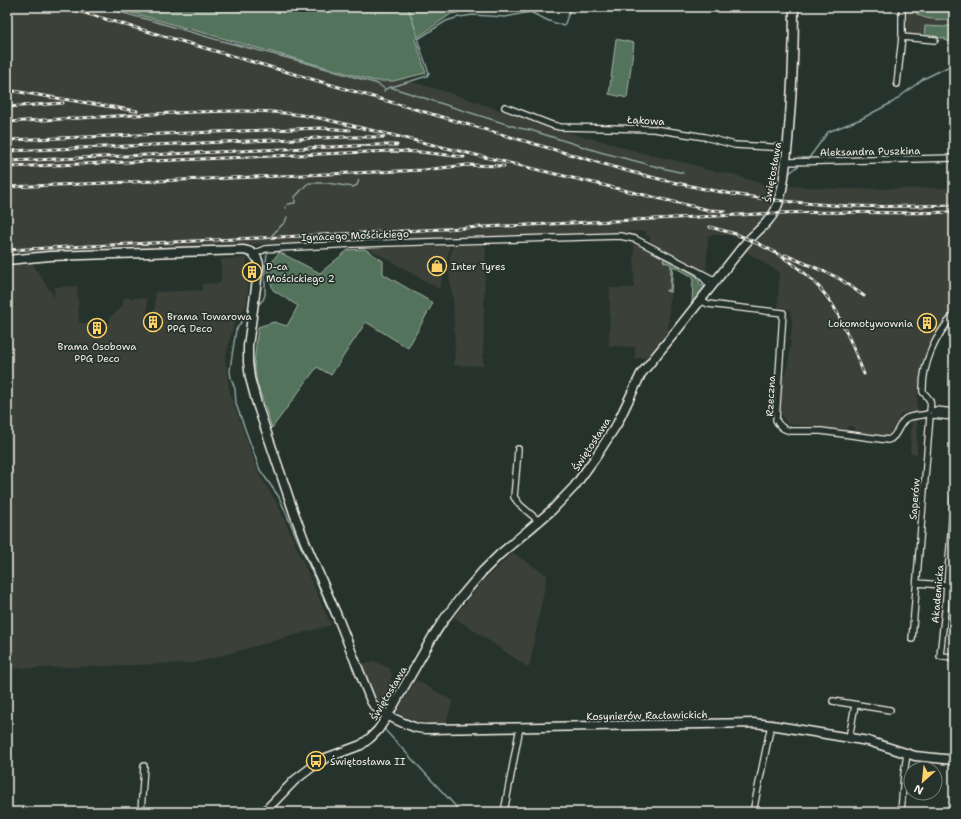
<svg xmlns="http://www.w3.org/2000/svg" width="961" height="819" font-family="'Shantell Sans',sans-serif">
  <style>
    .built { fill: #3a4038 }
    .green { fill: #53735c; stroke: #a4b2a2 }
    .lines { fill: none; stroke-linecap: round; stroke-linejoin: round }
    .stream { stroke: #8ea39f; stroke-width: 1.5 }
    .street-casing { stroke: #f4f1e8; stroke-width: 8 }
    .secondary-casing { stroke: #f4f1e8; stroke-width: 11 }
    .street { stroke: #26332d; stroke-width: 5.5 }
    .secondary { stroke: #26332d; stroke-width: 8 }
    .rail-casing { stroke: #f4f1e8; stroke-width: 3 }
    .rail { stroke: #26332d; stroke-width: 1.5; stroke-dasharray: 4.5; stroke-linecap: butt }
    .labels { text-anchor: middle; stroke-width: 3.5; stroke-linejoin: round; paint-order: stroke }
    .street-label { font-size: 10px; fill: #f4f1e8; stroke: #26332d }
    .poi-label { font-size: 10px; fill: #f4f1e8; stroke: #26332d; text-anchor: start }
  </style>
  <rect width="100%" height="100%" fill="#26332d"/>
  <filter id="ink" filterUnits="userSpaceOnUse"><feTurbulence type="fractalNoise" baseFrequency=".025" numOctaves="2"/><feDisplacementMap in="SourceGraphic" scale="8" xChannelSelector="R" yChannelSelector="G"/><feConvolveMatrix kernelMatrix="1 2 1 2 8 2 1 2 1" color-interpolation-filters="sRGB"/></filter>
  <g filter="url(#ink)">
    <path class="built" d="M7,7H140L285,44L453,94L554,129L598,140L642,153L699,166L706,170L732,174L777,189L792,186L839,189L954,188V310L945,321L936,335L928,352L922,368L917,399V454L910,453L912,412L902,413L890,433L887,436L855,432L854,427L848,426L847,430H846L823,427L787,424L783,417L781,407L782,376L786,374L789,358L791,341H790V338H791L792,325L791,310L778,308L779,272L745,251L739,245L745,239L727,235H708L706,272L650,243V236H646V231L7,253Z
      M903,7H954V42L942,41L940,39L905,35Z
      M634,242L672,263L668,332L646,358H635V347L609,346L610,288H634Z
      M483,245L486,248L484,301L483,366L454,365L455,347L453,300L449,274V264L450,256L453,246Z
      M450,246L444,272L439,289L368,248Z
      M247,258L248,290L246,306L234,324L225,359L230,394L259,474L278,505L331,625L195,663L7,669V266L16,264L32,263L54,297L55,287L77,286L79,323H110V317L123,306V298H147L148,315L155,316V292L202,290V284L221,283V259Z
      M513,553L547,575L529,668L454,617L485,579Z
      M374,661L391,669L390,672L393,674L390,679L395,682L397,678L403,680L389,704L387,705L383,706L377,703L361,664Z
      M416,680L453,701L446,723H432L416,721L401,715L397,712Z"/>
    <path class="green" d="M111,7H465L466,11L451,14L415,39L426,73L393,81H375Z
      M911,7H954V20C939,19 919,22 911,7Z
      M925,26L946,27V26H954V42L946,41L945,38L924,37Z
      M616,39L634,43L627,98L609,94Z
      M365,249L383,261V274L433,303L408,348L366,322L331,375L317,367L272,428L257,383L254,364L258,327L274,322L287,326L298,306L273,290L267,269L279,252L320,273L348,250Z
      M665,258L692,273L700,279L699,282L700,284L705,287L704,291L692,305L693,277L673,266L671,292L666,291V290H670L671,264L664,262L663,259Z"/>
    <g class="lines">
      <path class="stream" d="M101,7L153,21L218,40L303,62L378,84L385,89
        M408,7L416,31L418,40
        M390,87L449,106L516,127
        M384,91L385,89L427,76L429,73L418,42V39L446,21L459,17L473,15L505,17L530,12L549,21L564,26L571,7
        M519,128L530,130L600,152L647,164
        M809,158L828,132L861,119L874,112L893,102L923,79L954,64
        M650,165L683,173
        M787,175L801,164
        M287,205L288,204L295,203V197L306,185L309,183H327L353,187L357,185L359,180
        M286,208V207
        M272,235L285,222L287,217
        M259,304L263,300L265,295V270L267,254
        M244,319L241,322L236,330L231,362L230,371L231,378L235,389L236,404L260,470L279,497L328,609
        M505,555L535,531L558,510
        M486,574L497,563
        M457,609L470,592
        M431,649L453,614
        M405,693L419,669
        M385,727V730L461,812"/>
      <g class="street-casing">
        <path id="street" d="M902,7V37L935,40
          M897,84L902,37
          M505,107L552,125L560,127L654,129L705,137L735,145L787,148
          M786,162L954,158
          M254,254L265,249L279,248L353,244L620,236L635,239L716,281
          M700,274L711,287
          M701,300L708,304L783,313L776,420C779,426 784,430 791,431H821L888,440C898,437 898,423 907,418C913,415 921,416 927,414
          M930,410C932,400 929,399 923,392C922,364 935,336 954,315
          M933,411L936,410L954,412
          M933,415L954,417
          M518,449L517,463L514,497L520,505L540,522
          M954,496L945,610L940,656L954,657
          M917,583L954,586
          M912,639L930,416
          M833,701L890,710
          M849,738L855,705
          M141,812L144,766
          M504,812L520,727
          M753,812L771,725
          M901,812L904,774L907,754"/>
      </g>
      <g class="secondary-casing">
        <path id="secondary" d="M7,260L50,256L243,250C252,251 258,256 259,265L248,346V362L250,378L257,404L294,513L305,542L338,618L371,701C376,712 402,723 414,727C419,729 424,729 430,729L754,723L771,725L868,741L915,756L954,760
          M264,812L295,780L316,764L326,758L361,745L370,738L378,730L388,715L433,636L445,618L461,597L482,572L499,555L552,510L574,487L595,458L617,424L641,374L677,330L744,245C754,233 769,224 776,209C784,192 786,160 788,141C792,96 794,52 794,7"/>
      </g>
      <use href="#street" class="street"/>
      <use href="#secondary" class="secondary"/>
      <g class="rail-casing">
        <path id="rail" d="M64,7L631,172C692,188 754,200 817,204C862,208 908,206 954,205
          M7,90L137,111
          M7,107L63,103
          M7,122C56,119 105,117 153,114C210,111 269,107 324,119L674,202L709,210L725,211
          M7,140L321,128L350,130
          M7,151L344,137H384
          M11,161L376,145H397
          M7,167L392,151L420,152L464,157
          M7,187L424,170L467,165L504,166
          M710,227L736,234L759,244
          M754,242C785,255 816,278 834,307C846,328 855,352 864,374
          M7,250L778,213C837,211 895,214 954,212
          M785,255L828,273L840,279L864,296"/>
      </g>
      <use href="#rail" class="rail"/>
    </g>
  </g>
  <defs>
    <g id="shop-ring" transform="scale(1)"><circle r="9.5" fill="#26332d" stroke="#ffd166" stroke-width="1.5"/><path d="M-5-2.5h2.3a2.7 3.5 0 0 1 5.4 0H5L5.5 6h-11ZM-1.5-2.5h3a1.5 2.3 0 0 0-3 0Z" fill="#ffd166"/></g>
    <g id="building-ring" transform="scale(1)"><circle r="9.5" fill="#26332d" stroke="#ffd166" stroke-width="1.5"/><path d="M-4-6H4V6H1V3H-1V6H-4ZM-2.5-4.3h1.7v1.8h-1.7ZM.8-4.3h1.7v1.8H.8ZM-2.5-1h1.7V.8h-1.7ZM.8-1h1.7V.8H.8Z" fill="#ffd166"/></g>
    <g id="bus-ring" transform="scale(1)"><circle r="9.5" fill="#26332d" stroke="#ffd166" stroke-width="1.5"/><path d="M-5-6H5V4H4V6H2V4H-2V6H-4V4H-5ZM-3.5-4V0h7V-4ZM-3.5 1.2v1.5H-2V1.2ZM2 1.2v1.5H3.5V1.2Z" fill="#ffd166"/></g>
  </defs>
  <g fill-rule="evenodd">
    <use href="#shop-ring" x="437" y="266"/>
    <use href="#building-ring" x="252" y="272"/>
    <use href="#building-ring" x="153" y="322"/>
    <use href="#building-ring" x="927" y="323"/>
    <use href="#building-ring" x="97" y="328"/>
    <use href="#bus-ring" x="316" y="761"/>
  </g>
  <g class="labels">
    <g class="street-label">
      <text transform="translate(646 120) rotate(3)" y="4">Łąkowa</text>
      <text transform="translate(870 151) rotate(-1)" y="4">Aleksandra Puszkina</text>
      <text transform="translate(772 172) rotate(-80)" y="4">Świętosława</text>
      <text transform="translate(355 235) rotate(-2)" y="4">Ignacego Mościckiego</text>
      <text transform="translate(770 396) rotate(-87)" y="4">Rzeczna</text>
      <text transform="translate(591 444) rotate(-57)" y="4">Świętosława</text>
      <text transform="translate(914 499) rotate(-85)" y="4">Saperów</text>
      <text transform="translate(937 594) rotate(-85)" y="4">Akademicka</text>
      <text transform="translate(388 693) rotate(-59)" y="4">Świętosława</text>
      <text transform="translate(647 715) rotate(-1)" y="4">Kosynierów Racławickich</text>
    </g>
    <g class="poi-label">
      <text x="266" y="270">D-ca<tspan x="266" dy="12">Mościckiego 2</tspan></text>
      <text x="451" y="270">Inter Tyres</text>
      <text x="167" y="320">Brama Towarowa<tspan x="167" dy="12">PPG Deco</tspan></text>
      <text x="913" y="327" text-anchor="end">Lokomotywownia</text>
      <text x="97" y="350" text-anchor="middle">Brama Osobowa<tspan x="97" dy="12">PPG Deco</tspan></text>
      <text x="330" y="765">Świętosława II</text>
    </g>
  </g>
  <rect width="961" height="819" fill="none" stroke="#26332d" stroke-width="24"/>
  <rect x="12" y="12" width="937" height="795" fill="none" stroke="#f4f1e8" stroke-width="1.5" filter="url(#ink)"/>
  <g transform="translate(923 781) rotate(207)"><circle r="19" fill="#26332d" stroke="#787f78"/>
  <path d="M0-3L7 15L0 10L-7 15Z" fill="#ffd166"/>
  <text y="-6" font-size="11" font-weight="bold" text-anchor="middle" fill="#f4f1e8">N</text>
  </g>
</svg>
